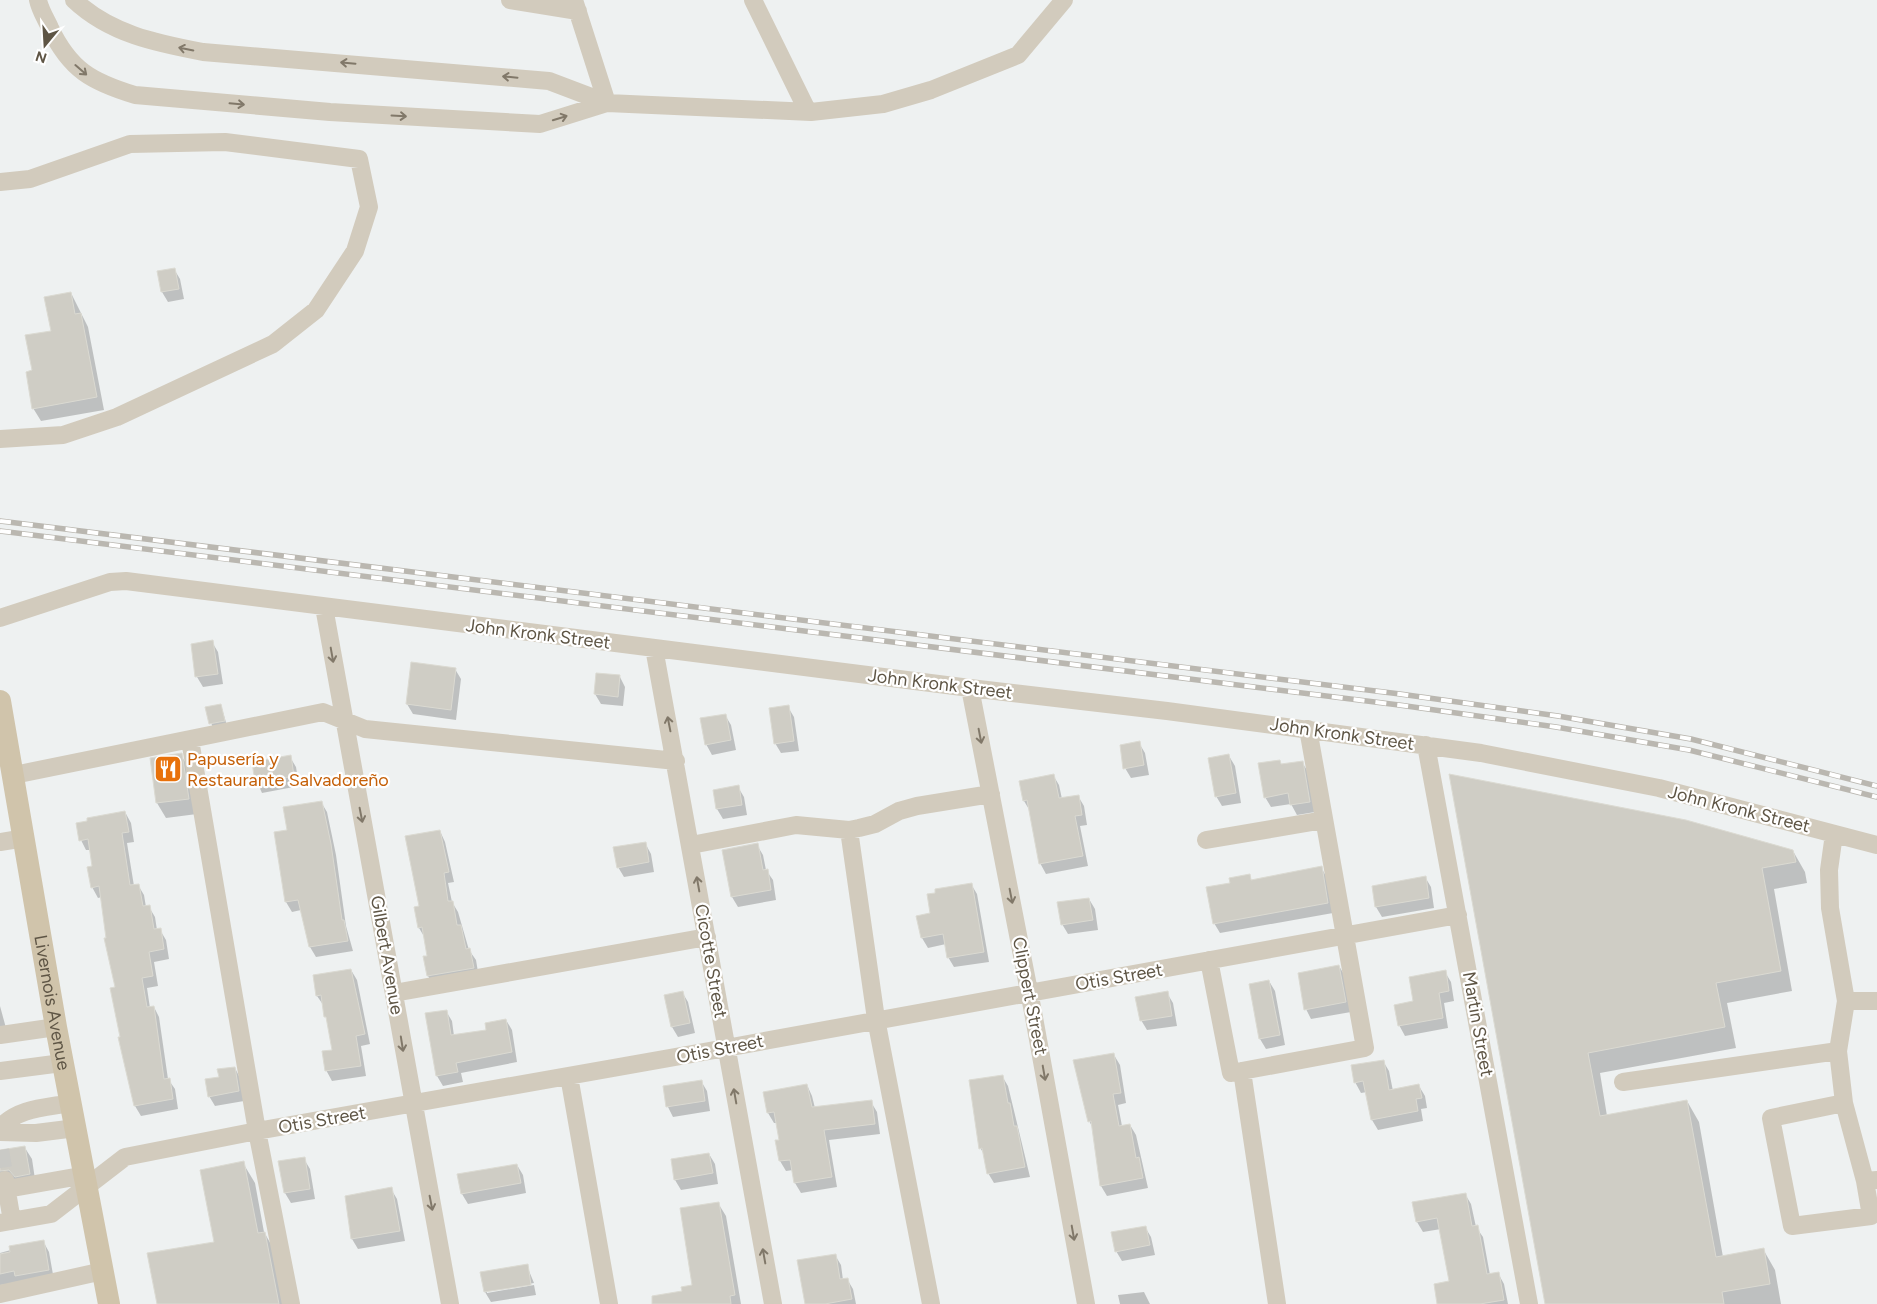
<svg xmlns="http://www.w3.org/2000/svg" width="1877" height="1304" font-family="Figtree,sans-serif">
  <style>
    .shadow { fill: #0003 }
    .building { fill: #cfcdc5; stroke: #dbdad2 }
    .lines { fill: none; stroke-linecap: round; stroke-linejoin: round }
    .minor-tunnel { stroke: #cacac6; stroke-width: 18; stroke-dasharray: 18 9; stroke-linecap: butt }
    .minor { stroke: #d2cbbd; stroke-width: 18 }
    .major { stroke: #d0c4ab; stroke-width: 22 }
    .rail-casing { stroke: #bab7b0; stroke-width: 5.5 }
    .rail { stroke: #fff; stroke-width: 4; stroke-dasharray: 11; stroke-linecap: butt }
    .oneway { stroke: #817869 }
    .labels { text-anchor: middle; stroke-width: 4.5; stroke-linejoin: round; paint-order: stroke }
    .street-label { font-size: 18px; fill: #5e5545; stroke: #fff }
    .food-label { font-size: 18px; fill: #c56008; stroke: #fff; text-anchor: start }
  </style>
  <rect width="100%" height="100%" fill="#eef1f1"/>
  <path class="shadow" d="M174,269L180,279L184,299L168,302L162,292L159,272Z
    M71,293L88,327L104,410L41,421L33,408V371Z
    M212,642L218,652L223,684L203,687L197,677L192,645Z
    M455,669L461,679L456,720L413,714L407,704Z
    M620,677L625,687L623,706L601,704L595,694Z
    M221,705L227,726L213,729L207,708Z
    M788,707L794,717L799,751L781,753L775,743Z
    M725,715L731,725L736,750L712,755L706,744Z
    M1139,743L1145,753L1149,775L1131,778L1125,768Z
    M181,755L190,770L197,814L166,818L157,803L152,759Z
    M1229,756L1235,766L1241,803L1222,806L1216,796Z
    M290,757L296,767L299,786L262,793L257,782Z
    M1279,761L1282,765L1302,762L1308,772L1315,812L1297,815L1291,804L1271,807L1265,797Z
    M1053,775L1059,785L1062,799L1078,796L1084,806L1087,825L1080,826L1088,866L1046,874L1040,863L1030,811L1024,801Z
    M1451,776L1793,851L1805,872L1807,883L1774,889L1792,991L1727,1003L1736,1048L1600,1073L1607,1116L1687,1101L1699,1122L1723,1257L1763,1249L1775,1270L1781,1304H1547Z
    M738,787L744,797L747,815L723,819L717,809Z
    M321,802L327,812L336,855L346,926L353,951L316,957L310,947L301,910L292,912L286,902L275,833L288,831Z
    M125,812L131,823L134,842L127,843L134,886L138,885L144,895L146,907H149L155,917L157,930H160L166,940L169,959L154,962L158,986L147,988L150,1008L154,1007L159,1017L168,1079L175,1089L178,1109L141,1116L135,1106L121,1038L116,988L102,897L98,898L92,887L94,867L91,850H86L81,840Z
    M440,831L445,842L454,882L448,883L452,902L458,912L469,950L476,960L479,978L434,986L428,976L424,957H428L425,938L419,928L420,908Z
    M645,843L651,854L654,872L624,877L618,867Z
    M757,845L763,855L766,870L773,880L776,900L738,907L732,897Z
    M1321,867L1327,878L1333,913L1220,933L1214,923L1232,884L1249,875L1252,881Z
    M1425,877L1431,887L1434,908L1382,917L1376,907L1373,887Z
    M971,884L977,894L989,962L954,967L948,957L946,944L928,948L922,938L918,917L932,914Z
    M1089,899L1095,909L1098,930L1068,934L1062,924Z
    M1339,966L1345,976L1351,1012L1311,1019L1306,1009Z
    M351,970L357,980L370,1044L361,1046L366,1076L332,1081L326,1070L333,1051L329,1022L324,1006L317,996Z
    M1445,972L1451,982L1454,1001L1444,1003L1448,1028L1405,1036L1399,1025L1415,1002Z
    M1269,981L1275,991L1285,1045L1266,1049L1260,1039Z
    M682,992L688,1002L695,1033L678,1037L672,1027L665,996Z
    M1167,993L1173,1003L1177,1026L1147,1030L1141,1020Z
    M0,1006L6,1028L0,1029Z
    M446,1011L452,1021L454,1036L488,1031L506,1020L512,1030L517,1062L461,1073L463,1082L443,1086L437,1076Z
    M1114,1055L1120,1065L1126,1103L1118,1105L1122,1126L1130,1125L1136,1135L1148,1188L1107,1196L1101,1186L1093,1128L1089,1121Z
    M1383,1061L1389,1071L1393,1091L1419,1086L1425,1096L1427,1108L1421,1109L1423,1121L1378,1130L1372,1120L1367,1092L1361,1093L1355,1082Z
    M235,1068L240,1078L244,1101L215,1106L209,1096L220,1078Z
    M1002,1076L1008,1086L1030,1177L994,1183L988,1173L985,1155L980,1148Z
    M701,1081L707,1091L710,1111L673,1117L668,1107L664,1087Z
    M807,1085L812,1096L815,1108L871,1102L877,1112L880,1134L829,1140L837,1187L801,1193L795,1183L793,1170L786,1171L780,1161L777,1142L780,1141L777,1123H774L768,1113L765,1093Z
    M25,1148L32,1159L36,1186L0,1193V1151Z
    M709,1154L715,1164L718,1184L681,1190L675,1180Z
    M304,1159L310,1169L315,1199L291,1203L285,1193Z
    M243,1163L255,1183L264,1232L276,1253L286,1304H158L216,1243Z
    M517,1165L523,1175L526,1193L468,1204L462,1194Z
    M391,1189L397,1199L405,1241L358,1249L352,1239L349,1220Z
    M1465,1194L1471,1204L1476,1227L1483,1237L1490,1275L1498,1273L1504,1284L1508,1304H1439L1451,1282L1441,1229L1423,1232L1417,1222Z
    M718,1203L726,1216L741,1304H686Z
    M1145,1227L1151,1237L1155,1255L1122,1261L1116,1251Z
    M43,1241L49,1252L54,1280L0,1285V1253Z
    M835,1255L841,1265L843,1280L847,1279L853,1289L856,1304H806Z
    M527,1266L534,1283L487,1291V1293L534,1285L536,1295L491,1302L485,1292L482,1273Z
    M1144,1292L1150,1304H1120L1118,1295Z"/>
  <path class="building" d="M175,268L179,289L161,292L157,271Z
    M71,292L75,314L81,313L97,397L32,409L26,372L32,370L25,335L51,331L44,297Z
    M213,640L218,674L195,677L191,644Z
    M411,662L456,668L451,710L406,704Z
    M596,673L620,675L618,697L594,694Z
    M221,704L225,721L209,724L205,707Z
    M789,705L794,741L774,744L769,708Z
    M726,714L731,740L705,745L700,718Z
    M1140,741L1144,765L1123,769L1120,745Z
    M182,753L189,799L156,803L150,758Z
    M1229,754L1236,793L1215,797L1208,758Z
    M291,755L294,776L255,783L252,762Z
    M1280,760L1281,764L1303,761L1310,802L1290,805L1288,793L1264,798L1258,763Z
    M1054,774L1059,798L1079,795L1082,815L1075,816L1083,856L1039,864L1027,800L1023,801L1019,781Z
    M1449,774L1686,820L1793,850L1796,862L1762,868L1781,971L1716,983L1725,1027L1588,1053L1600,1116L1687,1100L1716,1257L1764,1248L1770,1284L1722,1292L1724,1304H1545Z
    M739,785L742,805L716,809L713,790Z
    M322,801L331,844L342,920H344L348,941L309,947L298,900L285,902L274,832L287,830L283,807Z
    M125,811L129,832L122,833L130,885L139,884L143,906L150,905L154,929L161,928L164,949L149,952L153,976L142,978L147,1007L154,1006L164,1079L170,1078L173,1099L134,1106L118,1037H120L110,988L115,987L104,938H106L99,886L91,888L87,867L92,866L88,839L79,841L76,823L87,821V818Z
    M440,830L449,872L444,873L448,901H453L457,925H461L466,949L470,948L474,968L427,976L423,956H427L422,927L418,928L414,907L419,906L405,836Z
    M646,842L649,862L617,868L613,847Z
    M758,843L763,870L768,869L771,890L731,897L722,850Z
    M1322,866L1328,903L1213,924L1206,887L1230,883L1229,878L1250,874L1251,880Z
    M1426,876L1429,898L1375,907L1372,886Z
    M972,883L984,952L947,958L943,934L921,938L916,916L930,913L927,894L935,893V889Z
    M1089,898L1093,920L1061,925L1057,902Z
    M1339,965L1346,1002L1304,1010L1298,973Z
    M351,969L365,1034L356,1036L361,1066L325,1071L322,1051L332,1050L326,1017H324L321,995L316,996L313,975Z
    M1446,970L1449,991L1439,993L1443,1018L1398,1026L1394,1005L1413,1001L1409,977Z
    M1269,980L1280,1035L1259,1039L1249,984Z
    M683,991L690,1023L671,1027L664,995Z
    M1168,991L1172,1016L1140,1021L1135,997Z
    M447,1010L451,1035L486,1030L485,1023L506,1019L512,1052L456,1063L458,1072L436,1076L425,1013Z
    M1114,1053L1121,1093L1113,1094L1119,1126L1130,1124L1136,1158L1139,1157L1143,1178L1100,1186L1091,1121L1088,1122L1073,1060Z
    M1384,1060L1389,1090L1419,1084L1422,1098L1416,1099L1418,1111L1371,1120L1363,1081L1354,1083L1351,1065Z
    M235,1067L239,1091L208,1097L205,1079L219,1077L217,1069Z
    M1003,1075L1008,1103H1010L1014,1126H1017L1025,1167L987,1174L982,1148L979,1149L969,1080Z
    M702,1080L705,1101L666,1107L663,1086Z
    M807,1084L812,1107L872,1100L875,1124L824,1130L832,1177L794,1183L790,1160L779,1161L775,1140H779L774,1112L767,1113L763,1092Z
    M25,1146L30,1174L15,1177L9,1170L0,1171V1150Z
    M709,1153L713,1173L674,1180L671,1159Z
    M305,1157L310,1189L284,1193L278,1161Z
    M244,1161L258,1233L265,1232L279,1304H157L147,1253L214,1242L200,1170Z
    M517,1164L521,1183L461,1194L457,1174Z
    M392,1187L400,1231L351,1239L345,1196Z
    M1466,1193L1472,1226L1478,1225L1487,1274L1499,1272L1504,1300L1480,1304H1437L1434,1284L1449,1281L1437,1218L1416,1222L1412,1202Z
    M719,1202L735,1295L730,1296L731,1304H652V1296L682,1291L681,1287L692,1285L680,1208Z
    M1146,1226L1150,1245L1115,1252L1111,1232Z
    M44,1240L49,1270L15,1276L14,1271L0,1274V1254L10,1252L9,1246Z
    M836,1254L840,1279L848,1278L852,1299L825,1304H805L797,1260Z
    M528,1264L531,1285L484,1292L480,1272Z"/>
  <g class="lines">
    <path class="minor-tunnel" d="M0,1150L5,1180"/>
    <path class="minor" d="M38,0C40,10 46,19 50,28C70,70 92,82 135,95L330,112L540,124L607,103
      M74,0C110,34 156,43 203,52L549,81L607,103L811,112L883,104L931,90L1018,55L1064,0
      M510,0L578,11
      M574,0L607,103
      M753,0L808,112
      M0,182L30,179L130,144L225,142L359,159L369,207L355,251L316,310L273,344L117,417L63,435L0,439
      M324,607L450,1304
      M0,618L110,582L126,581L970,688L1167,711L1481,753L1659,788L1877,845
      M654,648L773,1304
      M970,688L1033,1012L1086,1304
      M190,740L257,1131L291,1304
      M1426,745L1529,1304
      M14,775L323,712L365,729L676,761
      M849,830L876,1019L931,1304
      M1206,840L1324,820
      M0,842L25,838
      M691,845L796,825L849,830L859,828L875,824L899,811L917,806L991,794
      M1209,960L1231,1073L1365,1048L1308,729
      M394,993L707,937
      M1846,1001H1877
      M0,1035L56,1027
      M1838,1051L1844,1103L1865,1181L1877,1180
      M0,1071L62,1063
      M1242,1071L1277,1304
      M569,1076L609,1304
      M1623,1082L1838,1051L1846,1001L1830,908L1829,870L1834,834
      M1844,1103L1771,1118L1792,1226L1871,1216L1865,1181
      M0,1128C18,1108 44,1108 71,1103
      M0,1132L36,1133L76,1128
      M5,1180L12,1221
      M7,1189L86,1175
      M0,1223L51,1214L125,1157L257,1131L726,1048L1458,915
      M0,1294L103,1271"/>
    <path class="major" id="s1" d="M0,701L56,1027L109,1304"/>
    <g class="rail-casing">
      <path id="rail" d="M0,521L1400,694L1558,716L1691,739L1877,786
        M0,531L1399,705L1556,727L1689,750L1877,797"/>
    </g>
    <use href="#rail" class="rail"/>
  </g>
  <defs><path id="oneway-shaft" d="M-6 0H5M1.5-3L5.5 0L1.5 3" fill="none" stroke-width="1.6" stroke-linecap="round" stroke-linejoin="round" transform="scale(1.25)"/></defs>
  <g class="oneway">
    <use href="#oneway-shaft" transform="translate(186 49) rotate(-169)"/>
    <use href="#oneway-shaft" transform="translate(348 63) rotate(-175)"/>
    <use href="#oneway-shaft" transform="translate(81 70) rotate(41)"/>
    <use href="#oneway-shaft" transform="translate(510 77) rotate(-175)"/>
    <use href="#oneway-shaft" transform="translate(237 104) rotate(5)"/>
    <use href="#oneway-shaft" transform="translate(399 116) rotate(3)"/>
    <use href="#oneway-shaft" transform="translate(560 118) rotate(-17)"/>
    <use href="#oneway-shaft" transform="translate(332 655) rotate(80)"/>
    <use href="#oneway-shaft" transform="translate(669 724) rotate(-101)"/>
    <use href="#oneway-shaft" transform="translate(980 736) rotate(79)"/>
    <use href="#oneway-shaft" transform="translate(361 815) rotate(79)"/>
    <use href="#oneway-shaft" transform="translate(698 884) rotate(-100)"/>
    <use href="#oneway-shaft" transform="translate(1011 896) rotate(79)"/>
    <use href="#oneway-shaft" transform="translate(402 1044) rotate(81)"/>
    <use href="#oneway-shaft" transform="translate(1044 1073) rotate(80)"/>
    <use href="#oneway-shaft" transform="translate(735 1096) rotate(-100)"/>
    <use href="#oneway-shaft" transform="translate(431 1203) rotate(79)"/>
    <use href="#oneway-shaft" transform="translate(1073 1233) rotate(80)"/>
    <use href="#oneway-shaft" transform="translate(764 1256) rotate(-100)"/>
  </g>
  <defs>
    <g id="restaurant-square" transform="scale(1.4375)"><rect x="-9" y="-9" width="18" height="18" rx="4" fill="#e8710a" stroke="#fff"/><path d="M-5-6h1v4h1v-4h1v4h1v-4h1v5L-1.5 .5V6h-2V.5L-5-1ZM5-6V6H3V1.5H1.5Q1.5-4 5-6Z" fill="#fff"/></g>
  </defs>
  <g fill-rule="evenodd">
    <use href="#restaurant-square" x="168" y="769"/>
  </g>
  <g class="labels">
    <g class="street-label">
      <text transform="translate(538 634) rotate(7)" y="6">John Kronk Street</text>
      <text transform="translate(940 684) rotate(7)" y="6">John Kronk Street</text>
      <text transform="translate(1342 734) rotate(8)" y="6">John Kronk Street</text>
      <text transform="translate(1739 809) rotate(14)" y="6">John Kronk Street</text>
      <text transform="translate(387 955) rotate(80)" y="6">Gilbert Avenue</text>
      <text transform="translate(711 961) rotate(80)" y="6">Cicotte Street</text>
      <text transform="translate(1119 977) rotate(-10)" y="6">Otis Street</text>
      <text transform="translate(1030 996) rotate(79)" y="6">Clippert Street</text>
      <text dy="6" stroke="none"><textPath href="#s1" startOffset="306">Livernois Avenue</textPath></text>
      <text transform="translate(1478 1024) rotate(80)" y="6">Martin Street</text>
      <text transform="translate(720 1049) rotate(-11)" y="6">Otis Street</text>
      <text transform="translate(322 1120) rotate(-10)" y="6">Otis Street</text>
    </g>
    <g class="food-label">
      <text x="187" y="765">Papusería y<tspan x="187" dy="21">Restaurante Salvadoreño</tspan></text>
    </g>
  </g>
  <g transform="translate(45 45) rotate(198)" stroke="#ffffff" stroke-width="4" paint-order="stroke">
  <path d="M0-4L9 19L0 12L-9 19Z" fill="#5e5545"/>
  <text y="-8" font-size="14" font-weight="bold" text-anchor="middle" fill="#5e5545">N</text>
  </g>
</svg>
